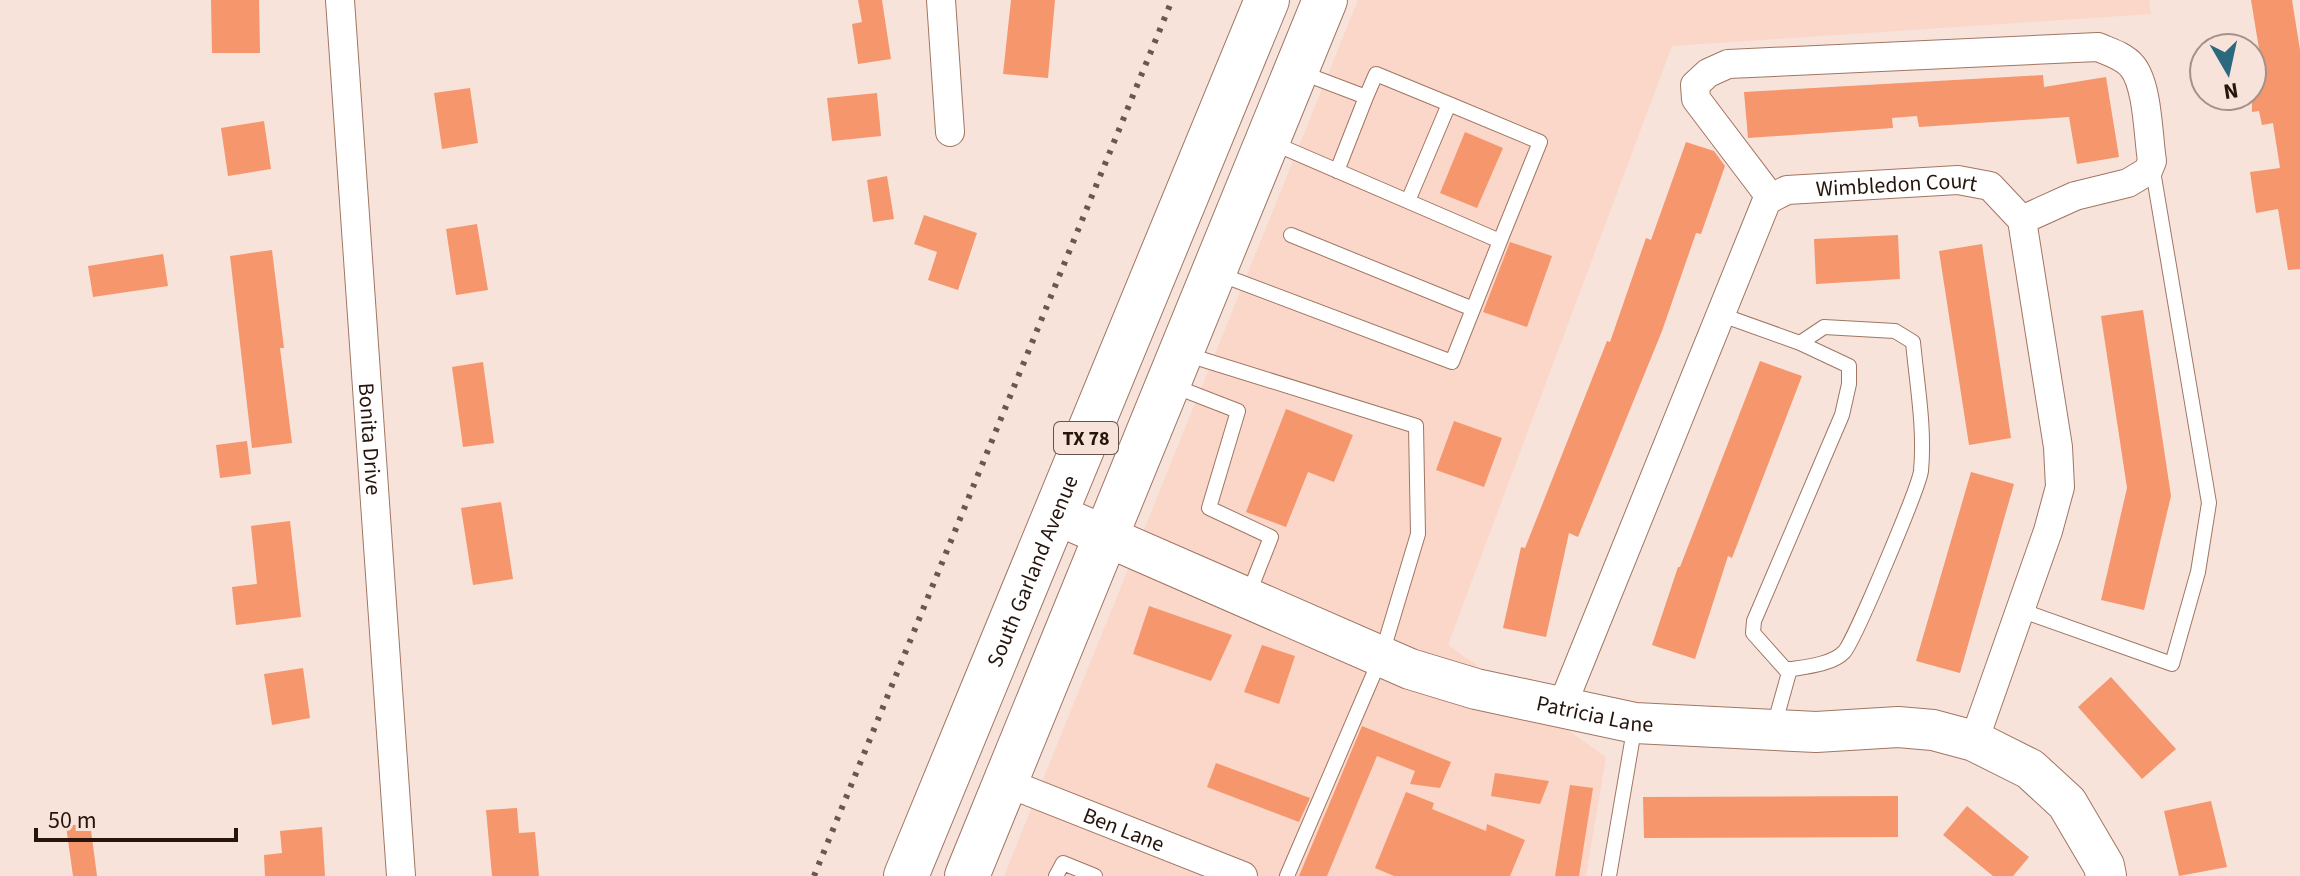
<svg xmlns="http://www.w3.org/2000/svg" width="2300" height="876" font-family="'Source Sans 3',sans-serif">
  <style>
    .built { fill: #fad7c9 }
    .building { fill: #f5966c }
    .lines { fill: none; stroke-linecap: round; stroke-linejoin: round }
    .lane-casing { stroke: #a17562; stroke-width: 16 }
    .street-casing { stroke: #a17562; stroke-width: 30 }
    .secondary-casing { stroke: #a17562; stroke-width: 42 }
    .primary-casing { stroke: #a17562; stroke-width: 46 }
    .lane { stroke: #fff; stroke-width: 14 }
    .street { stroke: #fff; stroke-width: 28 }
    .secondary { stroke: #fff; stroke-width: 40 }
    .primary { stroke: #fff; stroke-width: 44 }
    .rail { stroke: #6a574f; stroke-width: 6; stroke-dasharray: 4 8; stroke-linecap: butt }
    .labels { text-anchor: middle; stroke-width: 6; stroke-linejoin: round; paint-order: stroke }
    .shield { fill: #f8e3db; stroke: #65534b; stroke-width: 2 }
    .shield-label { font-size: 20px; font-weight: bold; fill: #26150d }
    .street-label { font-size: 22px; fill: #26150d; stroke: #f8e3db }
  </style>
  <rect width="100%" height="100%" fill="#f8e3db"/>
  <path class="built" d="M1358,0H2149L2151,14L1672,46L1448,645L1606,757L1586,876H1004Z"/>
  <path class="building" d="M211,0H259L260,53H212Z
    M858,0H882L891,59L858,64L852,24L862,22Z
    M1011,0H1055L1048,78L1003,74Z
    M2251,0H2292L2300,50V269L2288,270L2278,209L2256,213L2250,172L2280,168L2273,123L2262,125L2259,111L2252,112V75L2263,73Z
    M2043,75L2044,87L2106,77L2119,157L2077,164L2069,117L1919,127L1917,116L1892,118L1893,128L1748,138L1744,92Z
    M470,88L478,143L442,149L434,93Z
    M877,93L881,136L832,141L827,98Z
    M264,121L271,169L228,176L221,128Z
    M1465,132L1503,148L1477,208L1440,193Z
    M1686,142L1714,151L1725,166L1701,234L1696,233L1662,331L1578,537L1569,533L1546,637L1503,628L1521,547L1525,548L1607,341L1610,342L1646,238L1651,240Z
    M887,176L894,219L873,222L867,180Z
    M924,215L977,233L958,290L928,280L937,252L914,244Z
    M477,224L488,290L456,295L446,229Z
    M1898,235L1900,279L1816,284L1814,239Z
    M1510,242L1552,256L1527,327L1483,312Z
    M1982,244L2011,438L1969,445L1939,251Z
    M272,250L284,348H280L292,443L252,448L230,256Z
    M163,254L168,286L93,297L88,266Z
    M2143,310L2171,496L2144,610L2101,600L2127,488L2101,316Z
    M1760,361L1802,376L1732,558L1728,556L1695,659L1652,645L1678,567H1680Z
    M483,362L494,443L463,447L452,367Z
    M1286,409L1353,435L1334,482L1308,472L1286,527L1246,512Z
    M1454,421L1502,438L1484,487L1436,470Z
    M247,441L251,474L220,478L216,445Z
    M1971,472L2014,484L1960,673L1916,661Z
    M501,502L513,579L473,585L461,508Z
    M290,521L301,617L236,625L232,587L257,584L251,526Z
    M1149,606L1232,635L1211,681L1133,654Z
    M1262,645L1295,656L1279,704L1244,692Z
    M303,668L310,718L272,725L264,674Z
    M2111,677L2176,749L2142,779L2078,707Z
    M1362,726L1451,762L1440,788L1410,784L1415,771L1377,756L1327,876H1299Z
    M1216,763L1310,798L1299,822L1207,787Z
    M1495,773L1549,781L1540,804L1491,796Z
    M1570,785L1593,788L1579,876H1555Z
    M1406,792L1434,803L1432,809L1486,831L1487,824L1525,840L1510,876H1394L1375,868Z
    M1898,796V837L1644,838L1643,797Z
    M2211,801L2227,867L2179,876L2164,811Z
    M1967,806L2029,857L2013,876H1993L1943,835Z
    M517,808L519,833L535,832L539,876H492L486,810Z
    M90,823L97,876H73L66,826Z
    M322,827L325,876H265L264,855L282,853L280,831Z"/>
  <g class="lines">
    <g class="lane-casing">
      <path id="lane" d="M1300,72L1366,97L1337,171
        M1366,97L1376,74L1449,104
        M1408,201L1449,104L1540,142L1500,241
        M1291,235L1473,309
        M1219,274L1452,362L1500,241L1273,143
        M1719,314L1800,343L1824,327L1895,331L1913,342C1917,385 1925,428 1921,471C1919,487 1854,642 1844,652C1832,665 1803,667 1786,670L1753,633L1754,621L1842,415L1849,384V366L1800,343
        M1185,354L1416,426L1418,534L1381,657L1287,876
        M1171,385L1238,411L1209,508L1271,537L1247,598
        M2020,610L2172,664L2198,572L2209,503L2152,165
        M1774,726L1790,669
        M1056,876L1063,863L1095,876
        M1609,876L1635,724"/>
    </g>
    <g class="street-casing">
      <g id="street">
        <path id="s1" d="M340,0L401,876"/>
        <path d="M941,0L950,132"/>
        <path d="M1771,198L1696,99L1695,85L1708,73L1728,64L2098,47C2109,52 2124,56 2132,66C2148,85 2148,136 2152,161L2148,171L2128,183L2075,196L2022,220"/>
        <path id="s2" d="M1562,706L1767,200L1787,190L1958,180L1990,186L2022,220L2058,447L2060,487L2048,531L1974,741"/>
        <path id="s3" d="M1005,782L1243,876"/>
      </g>
    </g>
    <g class="secondary-casing">
      <g id="secondary">
        <path id="s4" d="M1055,514L1410,669L1476,689L1635,723L1816,732L1898,727L1933,730L1974,741L2030,769L2067,803L2104,866L2106,876"/>
      </g>
    </g>
    <g class="primary-casing">
      <g id="primary">
        <path id="s5" d="M906,876L1267,0"/>
        <path d="M967,876L1325,0"/>
      </g>
    </g>
    <use href="#lane" class="lane"/>
    <use href="#street" class="street"/>
    <use href="#secondary" class="secondary"/>
    <use href="#primary" class="primary"/>
    <path class="rail" d="M814,876L1172,0"/>
  </g>
  <g class="labels">
    <rect class="shield" x="1054" y="422" width="64" height="32" rx="6"/>
    <g class="shield-label">
      <text x="1086" y="445">TX 78</text>
    </g>
    <g class="street-label">
      <text dy="8" stroke="none"><textPath href="#s2" startOffset="678">Wimbledon Court</textPath></text>
      <text dy="8" stroke="none"><textPath href="#s1" startOffset="440">Bonita Drive</textPath></text>
      <text dy="8" stroke="none"><textPath href="#s5" startOffset="330">South Garland Avenue</textPath></text>
      <text dy="8" stroke="none"><textPath href="#s4" startOffset="578">Patricia Lane</textPath></text>
      <text dy="8" stroke="none"><textPath href="#s3" startOffset="128">Ben Lane</textPath></text>
    </g>
  </g>
  <g transform="translate(2228 72) rotate(171)"><circle r="38" fill="#f8e3db" stroke="#a49189" stroke-width="2"/>
  <path d="M0-6L14 30L0 20L-14 30Z" fill="#2a697e"/>
  <text y="-12" font-size="22" font-weight="bold" text-anchor="middle" fill="#26150d">N</text>
  </g>
  <path d="M36 828v12h200v-12" fill="none" stroke="#26150d" stroke-width="4"/>
  <text x="48" y="828" font-size="24" fill="#26150d" stroke="#f8e3db" stroke-width="6" paint-order="stroke">50 m</text>
</svg>
